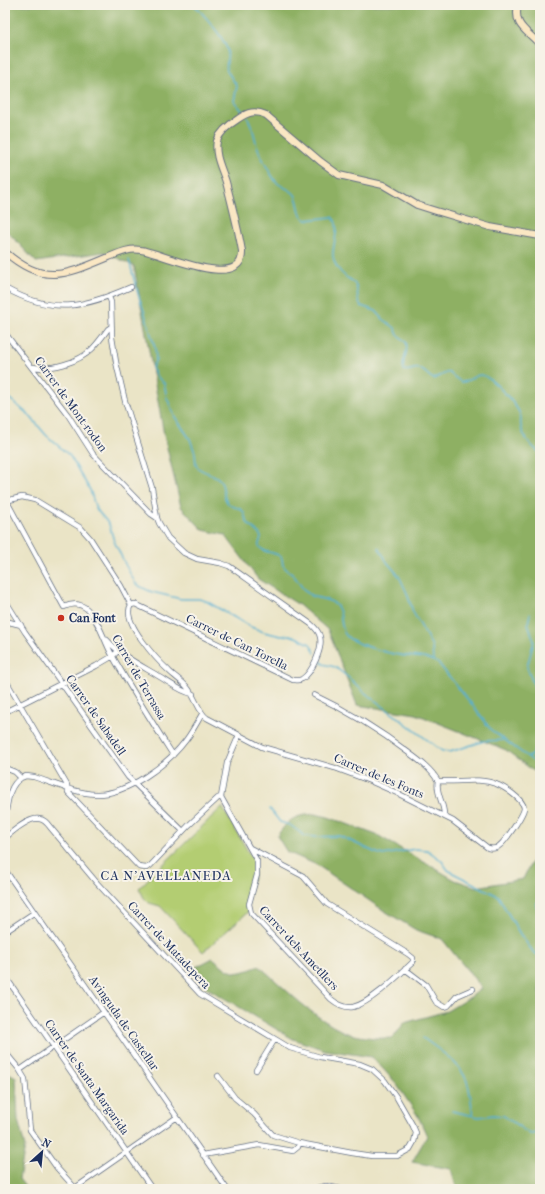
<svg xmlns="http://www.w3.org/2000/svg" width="545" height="1194" font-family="'IM FELL French Canon',serif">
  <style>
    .green { fill: #b3cd72; stroke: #677e68 }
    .forest { fill: #8eb064; stroke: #547061 }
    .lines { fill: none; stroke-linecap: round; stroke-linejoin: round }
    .stream { stroke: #55b0d2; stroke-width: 1.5 }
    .street-casing { stroke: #636e82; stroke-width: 6 }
    .secondary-casing { stroke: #636e82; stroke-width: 8 }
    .street { stroke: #fff; stroke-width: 4.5 }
    .secondary { stroke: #fae7c3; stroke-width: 6 }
    .poi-dot { fill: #c8321e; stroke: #f7f3e8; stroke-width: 1.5 }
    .labels { text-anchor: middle; stroke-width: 4; stroke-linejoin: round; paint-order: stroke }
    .street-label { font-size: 12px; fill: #1b2f5e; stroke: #f7f3e8 }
    .poi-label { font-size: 12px; font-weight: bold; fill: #1b2f5e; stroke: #f7f3e8; text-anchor: start }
    .neighbourhood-label { font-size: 13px; letter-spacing: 1px; fill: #1b2f5e; stroke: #f7f3e8 }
  </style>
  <rect width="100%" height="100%" fill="#f7f3e8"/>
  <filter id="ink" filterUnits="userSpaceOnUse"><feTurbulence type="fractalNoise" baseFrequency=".025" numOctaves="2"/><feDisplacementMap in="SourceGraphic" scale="8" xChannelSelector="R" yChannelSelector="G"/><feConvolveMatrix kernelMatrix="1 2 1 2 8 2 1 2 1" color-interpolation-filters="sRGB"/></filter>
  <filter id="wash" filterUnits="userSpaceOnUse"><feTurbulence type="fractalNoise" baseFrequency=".012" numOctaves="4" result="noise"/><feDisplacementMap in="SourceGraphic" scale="16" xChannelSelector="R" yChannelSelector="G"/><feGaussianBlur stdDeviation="0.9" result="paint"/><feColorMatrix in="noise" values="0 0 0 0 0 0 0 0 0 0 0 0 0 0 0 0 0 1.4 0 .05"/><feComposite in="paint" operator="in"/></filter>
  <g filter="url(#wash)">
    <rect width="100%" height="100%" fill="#eae4c6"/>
    <path class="green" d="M222,807L253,860C260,877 241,896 248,912L203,952L160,906L149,903L144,898L139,888Z"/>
    <path class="forest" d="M5,5H540V776L506,750L416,714L357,705L328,630L299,605L258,579L225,535L203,530L181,507L164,435L134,266L104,252L36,262L5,229Z
      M315,814L328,817L379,836L455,880L476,887L523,879L540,845V1189H457L451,1169L412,1162L427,1136L418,1116L395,1082L372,1057L325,1050L293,1039L207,988L192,969L213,958C233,975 234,976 259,966C286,989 312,1017 344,1032C357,1037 379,1039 393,1038L404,1023L447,1011L472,996L482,988L442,939L416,930L383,910L317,865L287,852L277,836C290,818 293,816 315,814Z
      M5,1071L16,1077L18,1120L25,1147L19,1179L27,1189H5Z"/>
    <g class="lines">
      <path class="stream" d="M194,5C203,13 224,38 227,49C229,57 225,64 227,71L237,86L234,101L245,114
        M247,117C253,126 254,135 257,146C261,157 267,168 274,179C279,188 291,188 295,195C300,203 297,214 306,220L332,217C342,225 332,244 333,256C334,265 340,272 346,277C349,279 352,280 354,283C360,289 355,299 361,306L376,311L383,319L395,328L398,335L406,342C410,353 400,360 404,370C410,372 414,367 420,369C426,371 428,377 434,379L448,372L461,382C471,382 474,374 481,375C491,376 516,404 520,414C522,418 520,422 521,426C522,436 533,448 540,453
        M129,260L138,294L144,311L155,348L156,359L152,368L157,377L164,383L167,398L175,417L190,439L195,453L196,465C200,473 212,472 219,479C225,485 222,495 227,502C230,508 235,506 240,509C246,511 244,518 247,522C252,529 257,528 261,537C261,540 258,543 259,546C263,554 275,551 281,557C283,559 282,562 283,565C285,569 291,573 294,576C300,583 302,591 312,596C319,599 329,599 335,604C346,614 336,632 352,640C365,647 393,655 408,656C420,658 429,657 439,664L474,707L491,730L540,766
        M5,395L29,415L46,435L70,456L90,490L96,509L109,524L114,541L126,566L136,584L143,588L152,592L181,599H199L206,601L251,627L264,632L281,636L290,635L298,638L310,644L315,653
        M379,548L387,562L399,576L407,593L413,612L432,646L433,659
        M530,614L528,623L534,641L527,667L537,694L540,698
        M320,660L323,664L335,667L349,678L364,692L442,751L450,752L484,741L503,740
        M528,757L533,754L540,731
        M270,809L280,822L290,825L305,836L315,837L340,836L374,852L383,855L415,849L427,850L441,860L448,870L453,873L498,896L520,934L534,953L540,956
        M540,898L536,905L540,915
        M423,1038C439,1050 458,1061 466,1079C471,1090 471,1104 473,1116
        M452,1111L479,1117L493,1115L504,1116L530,1134L540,1133"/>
    </g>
  </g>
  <g filter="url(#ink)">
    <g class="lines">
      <g class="street-casing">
        <path id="street" d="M5,288C53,315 83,308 131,287
          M109,297L111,302L112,337L116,362L125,401L152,488L157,518L159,523L168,538L184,553L197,559L220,563L229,566L311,624C315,628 319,631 320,637C323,648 312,673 302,679C299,681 296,680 293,680L135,604L131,605
          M5,333L68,415L93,454L151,514L157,518
          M32,367C51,370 78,363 92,349C98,343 103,336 108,329L111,327
          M5,498L64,607C72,603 80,603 87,609C99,621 104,640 112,655C131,689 152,722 173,755
          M5,501L22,497L35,500L81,528L90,538L121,586L131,605
          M5,600L25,632L128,777L183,831
          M131,605C120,620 158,661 169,671C175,677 182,681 187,687C195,696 199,713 207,718L262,747L335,768L370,781L397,793L453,821L488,848C492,849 496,849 499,846C505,842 524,814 524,808C523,799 504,787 496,784C478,777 457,783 438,781C431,769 420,761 409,753C379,730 348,711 314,695
          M5,621L21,625
          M107,640C121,656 142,666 160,677C170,683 181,692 193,694
          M5,679L67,785L68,792L139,867L146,868L150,866L189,825L218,798L221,797
          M5,712L96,666L113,656L118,651
          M5,768L15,772L21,778L26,776L34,777C53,783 75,793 96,794C127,795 168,764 186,740C192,732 197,723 202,714
          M438,781C435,793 445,804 444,816
          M221,797L257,861V875L249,904L251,913L331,999C337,1004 345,1008 353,1007C371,1003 400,974 413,962V958L408,954L327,904L303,876L250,848
          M221,797L227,763L239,735
          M5,817C8,803 8,786 21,778
          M5,838C12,832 29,817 39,819C44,819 47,823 50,827L97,883L200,994L290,1048L320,1057L360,1064L372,1069L385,1081L397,1098L413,1126L416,1133L414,1142L410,1149L397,1156H372L352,1153L299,1143L298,1147L293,1151L259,1145L203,1155
          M5,870L227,1189
          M5,932L35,912
          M405,969L426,985L436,1002L444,1007L448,1006L457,996L473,989
          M5,976L152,1189
          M5,1052L19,1069L25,1079L30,1130L57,1168L76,1189
          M20,1070L104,1012
          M256,1070L275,1039
          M218,1076L235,1098L254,1114L273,1135L299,1143
          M75,1188L177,1117
          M312,1189L326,1186L341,1189"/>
      </g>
      <g class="secondary-casing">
        <path id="secondary" d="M518,5C513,26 527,30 540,45
          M5,252C44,286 66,275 109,257C119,253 129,248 141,250C159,252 244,293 242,251C238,228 232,205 226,182C222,169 214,155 217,141C220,131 230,124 238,119C248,112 255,110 266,115L320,161L339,175L383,185L417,205L436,211L490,227L540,236"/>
      </g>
      <use href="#street" class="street"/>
      <use href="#secondary" class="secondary"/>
    </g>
  </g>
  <circle class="poi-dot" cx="61" cy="618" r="4"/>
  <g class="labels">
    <g class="street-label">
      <text transform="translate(71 404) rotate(54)" y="4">Carrer de Mont-rodon</text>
      <text transform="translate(237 642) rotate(26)" y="4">Carrer de Can Torella</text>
      <text transform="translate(139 677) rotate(60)" y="4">Carrer de Terrassa</text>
      <text transform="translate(96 715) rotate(55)" y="4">Carrer de Sabadell</text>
      <text transform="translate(379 776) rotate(23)" y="4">Carrer de les Fonts</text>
      <text transform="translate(169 945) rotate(47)" y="4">Carrer de Matadepera</text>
      <text transform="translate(299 948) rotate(47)" y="4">Carrer dels Ametllers</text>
      <text transform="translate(124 1023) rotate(55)" y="4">Avinguda de Castellar</text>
      <text transform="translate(87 1077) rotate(55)" y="4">Carrer de Santa Margarida</text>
    </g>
    <g class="poi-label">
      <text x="69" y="622">Can Font</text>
    </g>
    <g class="neighbourhood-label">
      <text x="166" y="880">CA N'AVELLANEDA</text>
    </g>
  </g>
  <rect width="545" height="1194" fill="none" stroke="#f7f3e8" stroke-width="20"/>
  <g transform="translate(42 1152) rotate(27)" stroke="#f7f3e8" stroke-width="3" paint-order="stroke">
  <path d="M0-3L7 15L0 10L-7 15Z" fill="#1b2f5e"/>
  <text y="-6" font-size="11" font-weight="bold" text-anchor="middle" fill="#1b2f5e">N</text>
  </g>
</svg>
